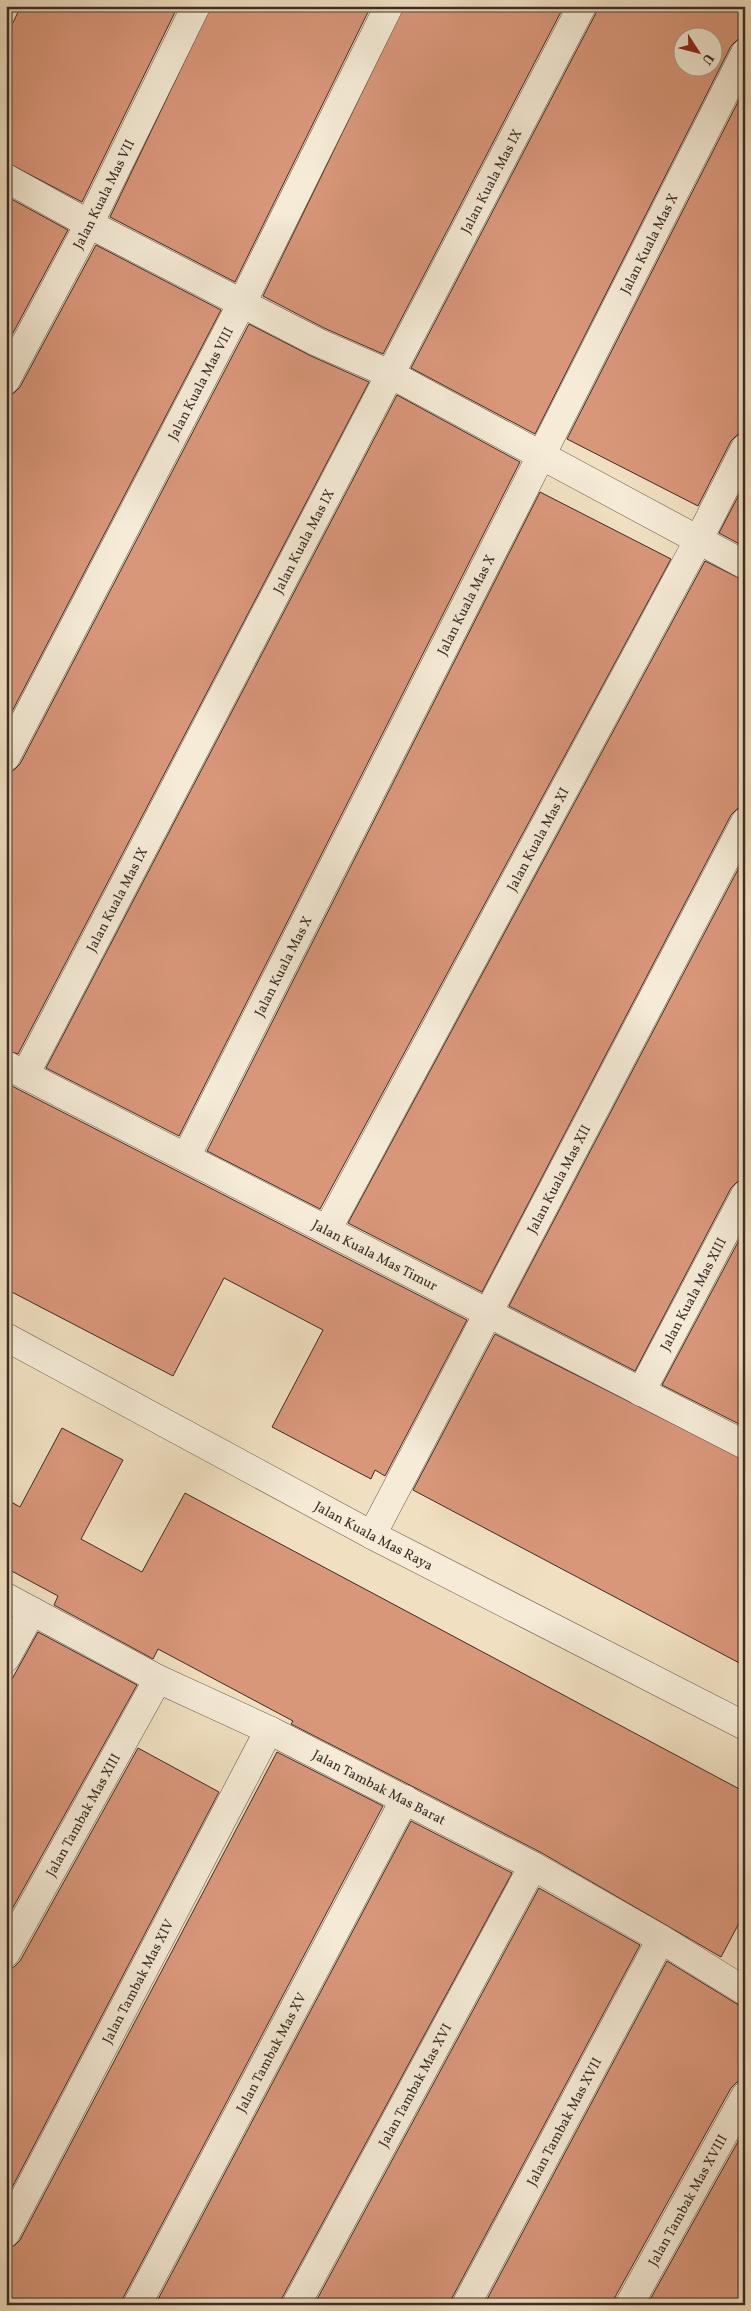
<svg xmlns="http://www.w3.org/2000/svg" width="751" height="2311" font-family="Vollkorn,serif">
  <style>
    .building { fill: #d9977a; stroke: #3c2c26; fill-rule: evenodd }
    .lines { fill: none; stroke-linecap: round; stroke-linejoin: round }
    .minor-casing { stroke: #69594d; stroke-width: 29 }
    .minor { stroke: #f5ebd7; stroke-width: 28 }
    .labels { text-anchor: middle; stroke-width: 4; stroke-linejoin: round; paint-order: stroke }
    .street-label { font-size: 14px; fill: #3c2c26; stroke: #f5ebd7 }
  </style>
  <rect width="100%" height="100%" fill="#f0e0c1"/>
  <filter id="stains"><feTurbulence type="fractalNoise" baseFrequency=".004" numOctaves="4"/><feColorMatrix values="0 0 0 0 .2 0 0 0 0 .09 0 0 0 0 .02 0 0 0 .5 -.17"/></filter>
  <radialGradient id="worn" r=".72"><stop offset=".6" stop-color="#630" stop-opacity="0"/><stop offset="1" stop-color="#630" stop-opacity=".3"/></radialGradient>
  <path class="building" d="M21,6H178L82,202L6,162V37Z
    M211,6H371L235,282L110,217Z
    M404,6H564L383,354L324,328L263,296Z
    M597,6H745V37L737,40L731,46L535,434L411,368L596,13ZM684,38H714V68H684Z
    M745,88V432L737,435L731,441L698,506L567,439Z
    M6,196L68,230L6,346Z
    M96,245L221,310L6,723V396L14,393L20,387Z
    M249,324L311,356L369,382L18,1054L6,1050V773L14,770L20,764Z
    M397,395L520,462L179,1136L46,1068Z
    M745,483V547L719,533Z
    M540,492L671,559L320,1209L207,1151Z
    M705,561L745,581V806L737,809L731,815L482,1292L348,1223Z
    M745,856V1179L737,1182L731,1188L635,1371L509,1306Z
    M6,1083L467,1320L385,1476L375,1470L371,1479L272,1427L323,1330L224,1278L173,1376L6,1289Z
    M745,1229V1427L662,1385Z
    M495,1334L745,1460V1666L413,1490Z
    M62,1428L123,1460L81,1539L142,1572L185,1493L745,1792V1912L721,1957L540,1852L291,1724L293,1721L158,1649L153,1659L54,1605L58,1596L6,1568V1499L20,1507Z
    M38,1632L137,1685L6,1920V1690Z
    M138,1748L219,1792L6,2199V1969L14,1967L20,1961Z
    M277,1752L383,1806L123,2298L122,2305H6V2249L14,2246L20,2240Z
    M411,1821L512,1873L282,2298L280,2305H155Z
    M539,1888L640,1945L452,2298L450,2305H314Z
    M667,1961L737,2004L745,2007V2080L737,2082L731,2088L615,2297L613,2305H484Z
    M745,2129V2305H647Z"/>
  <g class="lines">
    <g class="minor-casing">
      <g id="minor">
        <path d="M6,178L89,224L317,342L390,374L745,565"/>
        <path id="s1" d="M6,380L89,224L196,6"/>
        <path id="s2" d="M6,757L243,301L389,6"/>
        <path id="s3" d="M6,1065L745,1445"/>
        <path id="s4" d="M25,1075L582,6"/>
        <path id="s5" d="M186,1157L745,53"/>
        <path id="s6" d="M327,1230L699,539L745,448"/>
        <path id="s7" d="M6,1337L372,1535L745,1726"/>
        <path id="s8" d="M641,1392L745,1195"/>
        <path id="s9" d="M372,1535L745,822"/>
        <path id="s10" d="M6,1597L158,1679L269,1730L533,1866L661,1939L745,1991"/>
        <path d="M6,1658L32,1611"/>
        <path id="s11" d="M6,1953L158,1679"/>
        <path id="s12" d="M6,2233L269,1730"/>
        <path id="s13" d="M137,2305L405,1799"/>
        <path id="s14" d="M296,2305L533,1866"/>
        <path id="s15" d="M466,2305L661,1939"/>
        <path id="s16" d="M629,2305L745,2096"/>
      </g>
    </g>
    <use href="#minor" class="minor"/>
  </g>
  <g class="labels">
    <g class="street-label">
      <text dy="5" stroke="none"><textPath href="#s4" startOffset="1008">Jalan Kuala Mas IX</textPath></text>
      <text dy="5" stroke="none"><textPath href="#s1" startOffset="210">Jalan Kuala Mas VII</textPath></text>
      <text dy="5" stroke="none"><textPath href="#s5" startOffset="1024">Jalan Kuala Mas X</textPath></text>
      <text dy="5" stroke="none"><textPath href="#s2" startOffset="421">Jalan Kuala Mas VIII</textPath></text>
      <text dy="5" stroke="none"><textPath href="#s4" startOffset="602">Jalan Kuala Mas IX</textPath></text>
      <text dy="5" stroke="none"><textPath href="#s5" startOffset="619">Jalan Kuala Mas X</textPath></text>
      <text dy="5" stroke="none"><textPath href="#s6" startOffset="444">Jalan Kuala Mas XI</textPath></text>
      <text dy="5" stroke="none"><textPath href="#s4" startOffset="198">Jalan Kuala Mas IX</textPath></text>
      <text dy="5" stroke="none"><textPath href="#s5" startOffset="214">Jalan Kuala Mas X</textPath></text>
      <text dy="5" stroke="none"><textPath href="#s9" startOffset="402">Jalan Kuala Mas XII</textPath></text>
      <text dy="5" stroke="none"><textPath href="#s3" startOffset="415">Jalan Kuala Mas Timur</textPath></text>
      <text dy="5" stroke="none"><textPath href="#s8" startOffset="111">Jalan Kuala Mas XIII</textPath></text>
      <text dy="5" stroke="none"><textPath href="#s7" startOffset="418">Jalan Kuala Mas Raya</textPath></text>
      <text dy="5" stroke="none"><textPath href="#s10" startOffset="419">Jalan Tambak Mas Barat</textPath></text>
      <text dy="5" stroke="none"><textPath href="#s11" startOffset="158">Jalan Tambak Mas XIII</textPath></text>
      <text dy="5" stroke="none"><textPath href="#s12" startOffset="284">Jalan Tambak Mas XIV</textPath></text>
      <text dy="5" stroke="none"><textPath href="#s13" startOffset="286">Jalan Tambak Mas XV</textPath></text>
      <text dy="5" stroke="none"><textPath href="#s14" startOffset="250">Jalan Tambak Mas XVI</textPath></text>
      <text dy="5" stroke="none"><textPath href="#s15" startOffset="208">Jalan Tambak Mas XVII</textPath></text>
      <text dy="5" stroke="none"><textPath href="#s16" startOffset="120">Jalan Tambak Mas XVIII</textPath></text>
    </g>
  </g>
  <rect width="751" height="2311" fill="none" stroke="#f0e0c1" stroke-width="25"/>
  <rect x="8" y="8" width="736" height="2296" fill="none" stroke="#3c2c26" stroke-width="2.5"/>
  <rect x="12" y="12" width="726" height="2286" fill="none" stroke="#3c2c26"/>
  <g transform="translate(698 52) rotate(126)"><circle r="24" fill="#f5ebd7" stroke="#ab9f90"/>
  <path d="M0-4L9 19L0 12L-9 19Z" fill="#8f2418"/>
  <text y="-8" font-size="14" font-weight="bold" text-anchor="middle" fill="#3c2c26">U</text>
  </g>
  <rect width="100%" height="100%" filter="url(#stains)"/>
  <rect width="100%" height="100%" fill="url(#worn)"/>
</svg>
